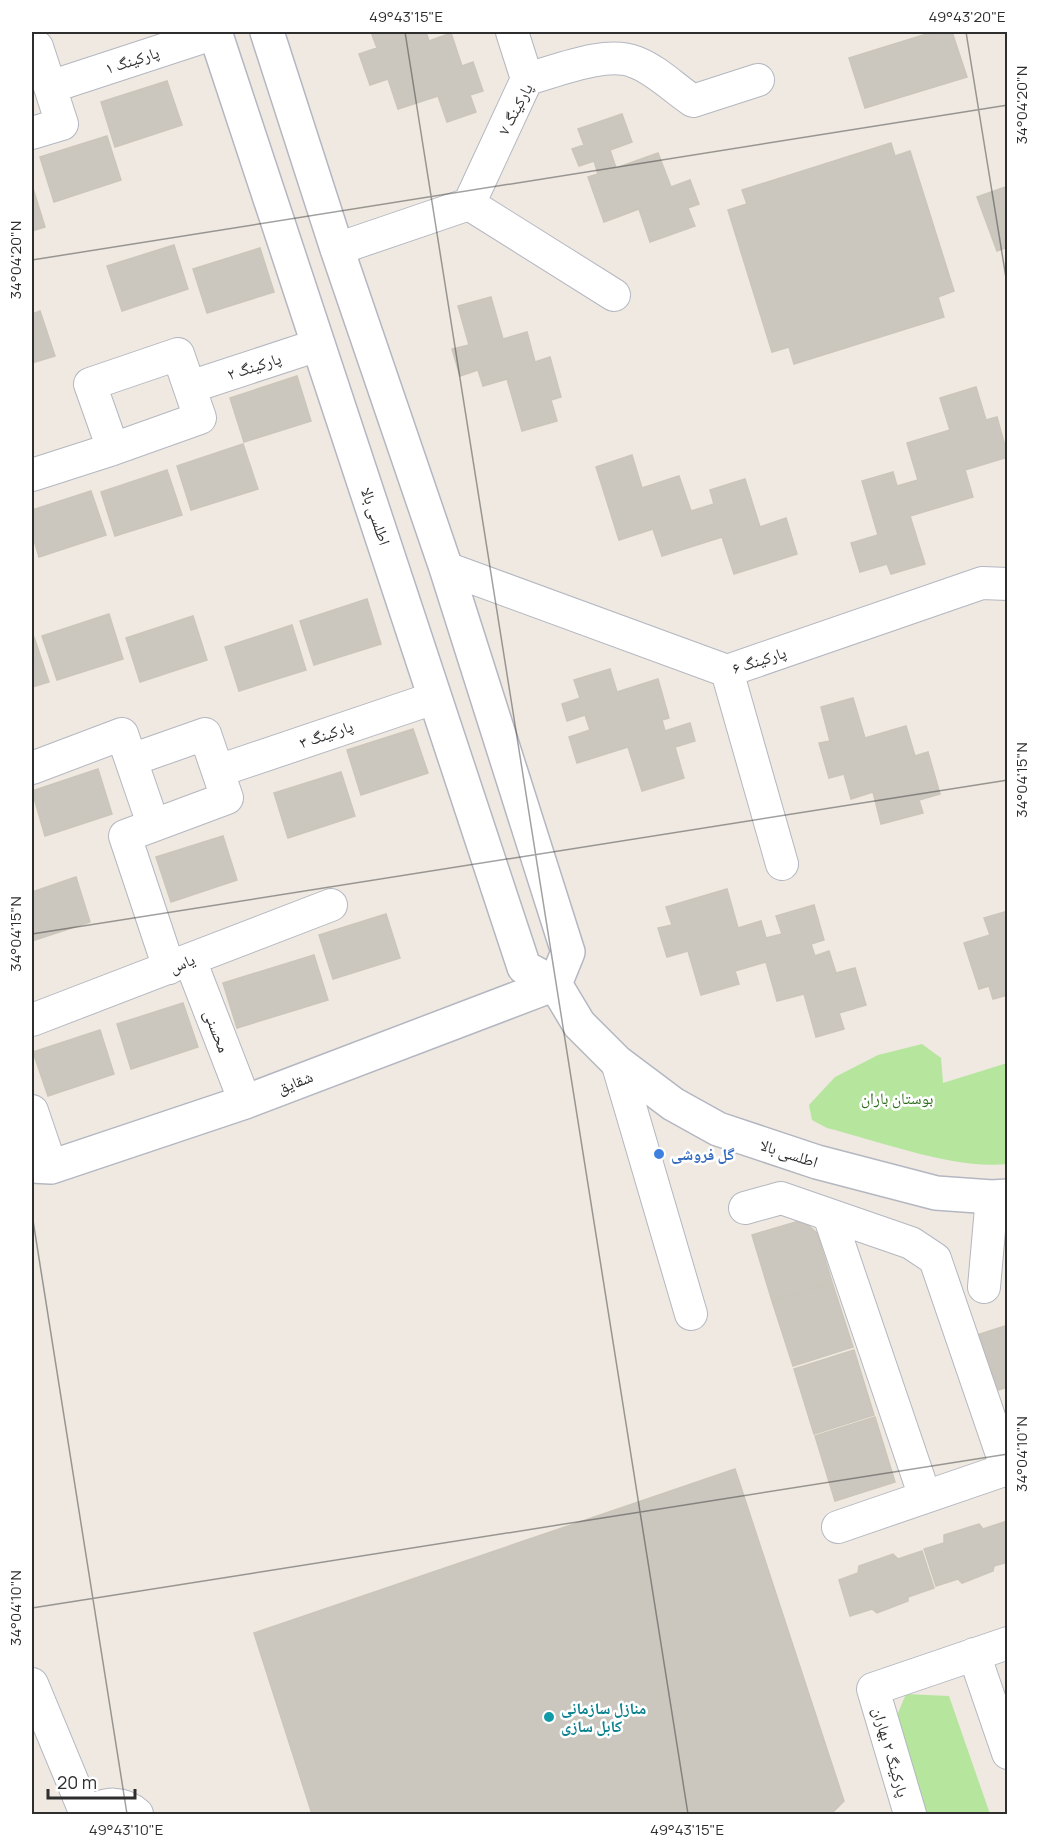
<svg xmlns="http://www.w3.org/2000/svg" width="1039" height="1846" font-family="Manrope,'Noto Naskh Arabic',sans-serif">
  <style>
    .green { fill: #b6e59e }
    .building { fill: #cbc7bf; stroke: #cbc5ba; stroke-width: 1.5 }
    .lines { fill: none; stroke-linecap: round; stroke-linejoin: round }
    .street-casing { stroke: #b4b7c1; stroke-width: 34 }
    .secondary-casing { stroke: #b4b7c1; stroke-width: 36 }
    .street { stroke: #fff; stroke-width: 32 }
    .secondary { stroke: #fff; stroke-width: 33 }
    .ticks { fill: none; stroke: #2e2e2e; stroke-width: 1.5; stroke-opacity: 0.45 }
    .shop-dot { fill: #3f7fe0; stroke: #fff; stroke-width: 2 }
    .culture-dot { fill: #0f9aa8; stroke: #fff; stroke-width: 2 }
    .labels { text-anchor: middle; stroke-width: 5; stroke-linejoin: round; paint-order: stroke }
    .street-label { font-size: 16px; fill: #2e2e2e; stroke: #fff }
    .park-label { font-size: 16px; fill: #2c6e1b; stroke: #fff }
    .shop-label { font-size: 16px; font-weight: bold; fill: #366cbe; stroke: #fff; text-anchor: start }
    .culture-label { font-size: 16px; font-weight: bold; fill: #0d838f; stroke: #fff; text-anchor: start }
    .neatline { fill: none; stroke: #2e2e2e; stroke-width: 2 }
    .ticks-label { font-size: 15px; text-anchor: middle; fill: #2e2e2e }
  </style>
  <rect width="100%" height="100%" fill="#efe9e1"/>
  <path class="green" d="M922,1044L941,1058L943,1083L1007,1063V1164C956,1170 878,1141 827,1128L812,1120L809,1105L835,1077L878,1055Z
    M906,1694L949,1696L990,1814H924L895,1720Z"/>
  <path class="building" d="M371,32H426L429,41L451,33L462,66L473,62L483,91L470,95L476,112L447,122L438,96L398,109L388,79L370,85L359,54L377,48Z
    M933,32H952L967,77L865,108L849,58Z
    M167,81L182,125L115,147L101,102Z
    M622,114L632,142L610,150L616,168L658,153L671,187L690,180L699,204L688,208L695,226L650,242L639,209L604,222L588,177L598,174L594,161L579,166L572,149L584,145L578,129Z
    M107,136L121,180L54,202L40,157Z
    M891,143L895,156L910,151L954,291L938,297L944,317L794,364L789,347L772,352L728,210L747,204L742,190Z
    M32,185L45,227L32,231Z
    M1008,186V247L997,251L977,197Z
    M174,245L188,289L122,311L107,266Z
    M260,248L274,292L207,313L193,269Z
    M491,297L503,339L527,332L535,362L550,357L561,397L551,400L557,421L522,431L507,379L483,386L478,370L460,376L452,349L469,345L458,306Z
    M40,311L55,356L32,363V314Z
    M297,376L311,421L244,442L230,398Z
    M976,387L986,420L997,417L1008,457L965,470L973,497L910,516L925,564L891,574L887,564L860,572L851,543L878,535L862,481L893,472L897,486L918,480L907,443L950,430L940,398Z
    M243,444L258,489L191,510L177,466Z
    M632,455L642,488L679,476L691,511L714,504L710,490L745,479L760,527L786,518L797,554L734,574L722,537L662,556L653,529L619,540L596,467Z
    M167,470L182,515L115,536L101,492Z
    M91,491L106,535L39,557L32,533V510Z
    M367,599L381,644L314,665L300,621Z
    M109,614L123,659L57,680L42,636Z
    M193,616L207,660L140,682L126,638Z
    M292,625L306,670L239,691L225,647Z
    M34,637L49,682L32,687V638Z
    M610,669L617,692L658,679L669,718L662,720L665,731L690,723L695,741L675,747L684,778L642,791L628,747L577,763L569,737L590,730L585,715L567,721L562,704L580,698L574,680Z
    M853,698L865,738L906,726L915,756L928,752L940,794L919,800L923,813L881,824L873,792L851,799L844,774L829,778L819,743L830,741L821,707Z
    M413,729L428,773L361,795L347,750Z
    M98,769L112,814L45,836L32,791Z
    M341,772L355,816L288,838L274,793Z
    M223,836L237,880L171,902L156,857Z
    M76,877L90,922L32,941V892Z
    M727,889L738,928L761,921L766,938L782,934L776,916L814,905L824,940L811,944L815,956L829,951L836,973L855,968L866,1005L839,1013L844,1029L816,1037L804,994L777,1001L766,962L735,971L739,984L701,995L688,951L667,957L658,928L672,925L666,907Z
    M1008,911V995L993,999L989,986L979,989L964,943L990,935L984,918Z
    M386,914L400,958L333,979L319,935Z
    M314,955L328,1000L237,1028L223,983Z
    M183,1003L198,1047L131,1069L117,1024Z
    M100,1030L114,1074L48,1096L33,1052Z
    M802,1220L817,1233L832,1282L772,1301L752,1235Z
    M832,1282L853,1347L793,1366L772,1301Z
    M1008,1325V1387L995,1391L977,1335Z
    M854,1350L874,1415L814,1434L794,1369Z
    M875,1417L895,1482L835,1501L815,1436Z
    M735,1469L844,1801L831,1814H312L254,1633Z
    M1007,1521L1008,1562L994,1566L993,1571L962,1583L958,1579L936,1586L924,1549L944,1543V1535L979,1524L983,1529Z
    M922,1551L934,1588L908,1597V1601L877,1613L872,1609L850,1616L839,1580L858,1573L859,1566L893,1554L898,1559Z"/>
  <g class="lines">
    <g class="street-casing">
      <path id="street" d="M512,32L527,79
        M32,49L37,47L62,124L32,133
        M50,87L215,33
        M469,204L614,295
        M337,249L469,204L527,79C557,71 606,50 635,62C655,69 675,89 693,101L758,80
        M178,354L200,418L113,449L90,384Z
        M190,387L318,345
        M32,475L113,449
        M446,568L727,671L982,583L1008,584
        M727,671L782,864
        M32,768L122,734L131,760
        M218,771L434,698
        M153,824L131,760L205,734L227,798L125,836L169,968
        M190,960L245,1102
        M32,1020L331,905
        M617,1062L691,1314
        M32,1111L51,1167
        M745,1208L781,1198L911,1243L935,1259L1007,1469L838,1527
        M829,1215L925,1497
        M984,1287L992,1197
        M974,1654L1008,1753
        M32,1684L86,1814
        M91,1814C104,1801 124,1802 137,1814
        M910,1814L873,1689L1008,1643"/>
    </g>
    <g class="secondary-casing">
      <path id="secondary" d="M215,32L524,967L555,984L579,1024L617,1062L673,1104L718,1129L817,1162L936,1193L992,1197L1008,1196
        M267,32L337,249L446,568L568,952L555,984
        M32,1166L51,1167L245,1102L555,984"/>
    </g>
    <use href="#street" class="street"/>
    <use href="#secondary" class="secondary"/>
  </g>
  <path class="ticks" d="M405,32L688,1814M966,32L1008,290M32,260L1008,105M32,934L1008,780M32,1214L127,1814M32,1608L1008,1454"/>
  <circle class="shop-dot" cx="659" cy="1154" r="6"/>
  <circle class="culture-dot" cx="549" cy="1717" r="6"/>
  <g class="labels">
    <g class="street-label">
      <text transform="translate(132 60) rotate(-18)" y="6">پارکینگ ۱</text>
      <text transform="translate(515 109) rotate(-62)" y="6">پارکینگ ۷</text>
      <text transform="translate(254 366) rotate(-18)" y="6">پارکینگ ۲</text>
      <text transform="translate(376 516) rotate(71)" y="6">اطلسی بالا</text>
      <text transform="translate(759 660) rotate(-18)" y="6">پارکینگ ۶</text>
      <text transform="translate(326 734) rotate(-19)" y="6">پارکینگ ۳</text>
      <text transform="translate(182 963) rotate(-22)" y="6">یاس</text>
      <text transform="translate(217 1031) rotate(69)" y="6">محسنی</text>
      <text transform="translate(295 1082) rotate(-21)" y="6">شقایق</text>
      <text transform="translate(789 1153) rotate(18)" y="6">اطلسی بالا</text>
      <text transform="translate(891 1752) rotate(74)" y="6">پارکینگ ۲ بهاران</text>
    </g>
    <g class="park-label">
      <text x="897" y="1104">بوستان باران</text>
    </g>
    <g class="shop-label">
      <text x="671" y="1160">گل فروشی</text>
    </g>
    <g class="culture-label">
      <text x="561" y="1714">منازل سازمانی<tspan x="561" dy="18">کابل سازی</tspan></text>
    </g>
  </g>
  <rect width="1039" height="1846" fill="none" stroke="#ffffff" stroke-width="66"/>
  <path d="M48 1789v9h87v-9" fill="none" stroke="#2e2e2e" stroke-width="3"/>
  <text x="57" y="1789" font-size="18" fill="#2e2e2e" stroke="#ffffff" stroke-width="4.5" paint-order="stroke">20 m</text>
  <rect x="33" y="33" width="973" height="1780" class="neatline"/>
  <g class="ticks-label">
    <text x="406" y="22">49°43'15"E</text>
    <text x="967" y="22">49°43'20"E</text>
    <text transform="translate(1022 105) rotate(-90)" y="5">34°04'20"N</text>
    <text transform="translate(16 260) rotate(-90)" y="5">34°04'20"N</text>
    <text transform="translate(1022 780) rotate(-90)" y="5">34°04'15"N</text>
    <text transform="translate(16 934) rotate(-90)" y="5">34°04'15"N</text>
    <text transform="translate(1022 1454) rotate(-90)" y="5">34°04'10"N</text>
    <text transform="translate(16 1608) rotate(-90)" y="5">34°04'10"N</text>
    <text x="126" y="1835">49°43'10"E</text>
    <text x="687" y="1835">49°43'15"E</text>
  </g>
</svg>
